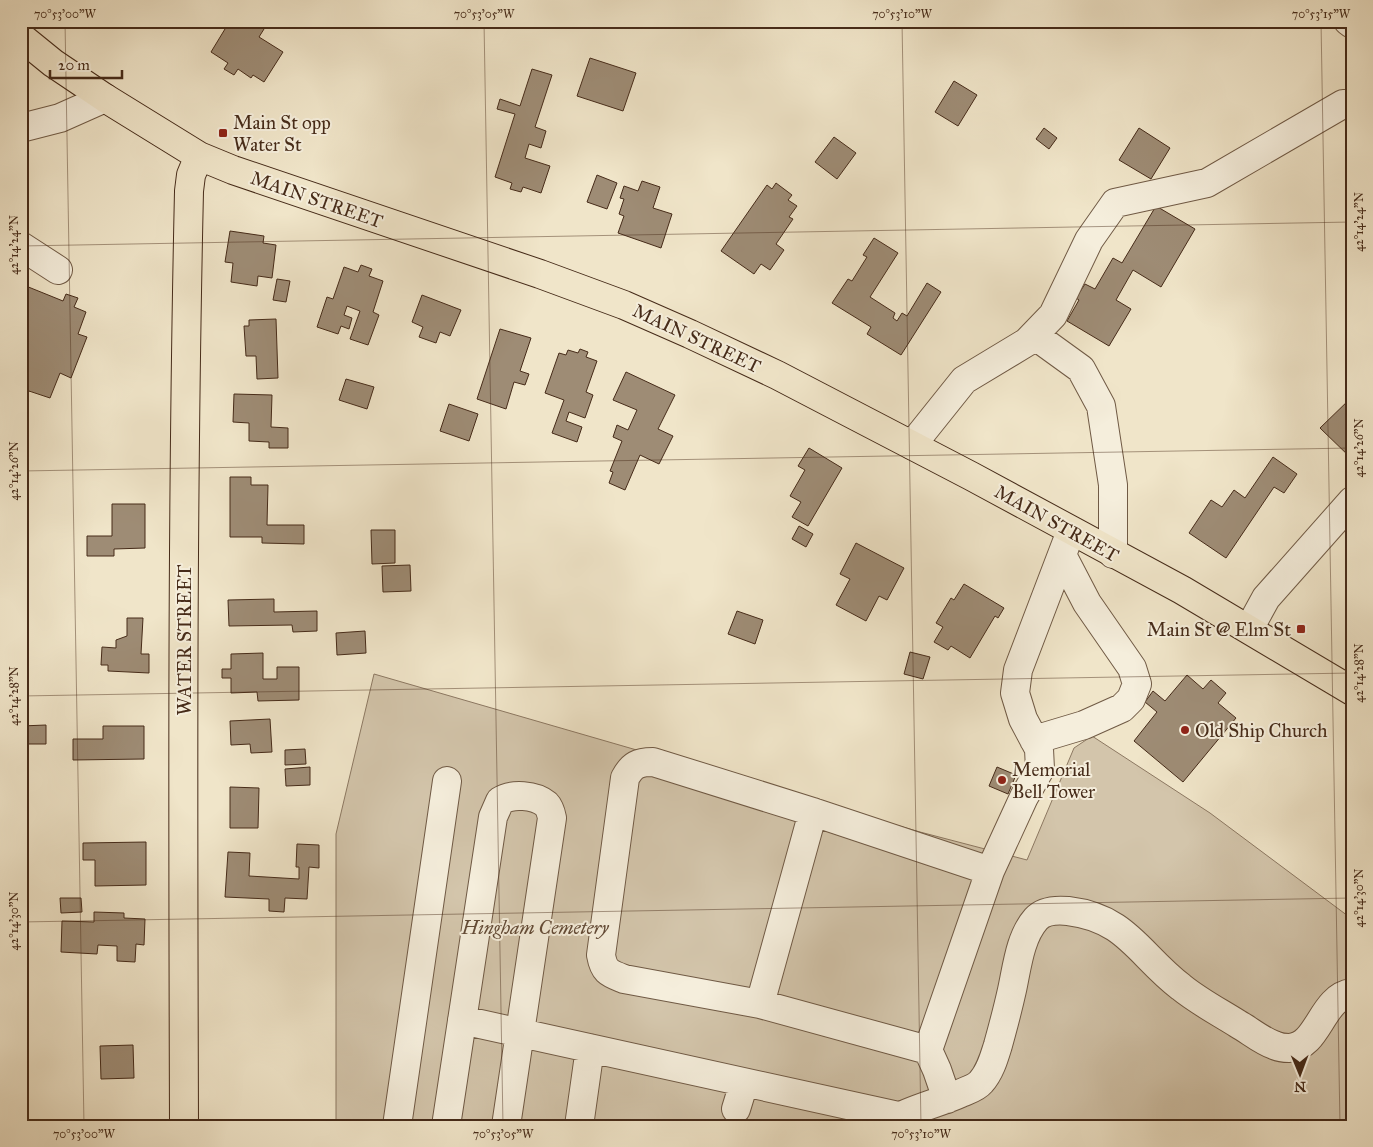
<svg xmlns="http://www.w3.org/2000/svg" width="1373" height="1147" font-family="'IM FELL Great Primer',serif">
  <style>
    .green { fill: #d3c5ab; stroke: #8c7862 }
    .building { fill: #9e8c75; stroke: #462b19 }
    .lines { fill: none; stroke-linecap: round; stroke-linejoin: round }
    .minor-casing { stroke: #705a45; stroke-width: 30 }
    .major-casing { stroke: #462b19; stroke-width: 30 }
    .minor { stroke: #f5eedc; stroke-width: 28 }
    .major { stroke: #f0e5c9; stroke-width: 28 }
    .ticks { fill: none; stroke: #462b19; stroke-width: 1; stroke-opacity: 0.45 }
    .poi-dot { fill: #8f2418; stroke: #f5eedc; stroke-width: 2 }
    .labels { text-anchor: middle; stroke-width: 4; stroke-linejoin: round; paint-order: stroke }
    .poi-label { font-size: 19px; fill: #462b19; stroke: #f5eedc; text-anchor: start }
    .street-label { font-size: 19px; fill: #462b19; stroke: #f5eedc }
    .park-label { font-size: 19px; font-style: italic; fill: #624a36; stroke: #f5eedc }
    .neatline { fill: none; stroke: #462b19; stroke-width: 2 }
    .ticks-label { font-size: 12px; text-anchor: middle; fill: #462b19 }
  </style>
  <rect width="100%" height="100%" fill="#f0e5c9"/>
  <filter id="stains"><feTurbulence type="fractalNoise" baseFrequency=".004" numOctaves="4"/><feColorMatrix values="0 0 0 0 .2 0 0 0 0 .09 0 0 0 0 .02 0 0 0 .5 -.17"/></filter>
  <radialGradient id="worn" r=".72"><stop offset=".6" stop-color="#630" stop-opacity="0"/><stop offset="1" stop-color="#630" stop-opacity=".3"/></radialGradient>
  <path class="green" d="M374,674L920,832L1027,860L1074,748L1092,736L1210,813L1352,919V1126H336V834Z"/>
  <path class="building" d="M221,21H269L259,37L283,52L264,82L253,75L251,78L238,69L234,75L224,69L228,63L211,52L225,29L219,25Z
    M590,58L636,73L623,111L577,96Z
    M532,69L552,75L535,127L546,131L541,148L529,144L525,158L550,166L541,193L523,187L521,192L510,189L512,183L495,177L515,114L497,109L500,99L520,106Z
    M954,81L977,95L958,126L935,112Z
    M1044,128L1057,138L1049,149L1036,139Z
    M1139,128L1170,148L1151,179L1119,160Z
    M834,137L856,153L837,179L815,162Z
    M597,175L617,183L607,209L587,202Z
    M642,181L660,187L653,208L672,214L661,248L618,233L624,216L619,214L624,199L620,198L624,186L638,191Z
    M776,183L792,195L788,200L797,206L789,217L793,219L776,244L784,250L770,270L761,264L754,274L721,251L767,185L772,189Z
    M1156,206L1195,229L1161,287L1133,270L1116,300L1131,309L1109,346L1067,321L1079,300L1076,298L1085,284L1095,289L1113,258L1122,263Z
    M230,231L264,236L263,243L276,245L272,278L258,276L257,286L231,282L233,263L225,262Z
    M874,238L898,253L870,297L895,313L893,318L897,321L902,313L907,316L927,283L941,292L901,355L867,334L871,327L832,303L848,279L852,281L867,257L863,255Z
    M361,265L372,269L369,276L383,281L373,312L379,315L368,345L350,339L360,311L347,306L344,315L352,318L349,329L341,326L338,334L317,327L327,297L333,299L344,267L358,272Z
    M277,279L290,281L286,302L273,300Z
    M21,284L63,301L66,294L78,298L74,307L86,312L78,334L87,337L71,378L60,373L50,398L29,391L21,412Z
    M422,295L461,310L450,336L440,332L436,343L419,337L423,327L412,322Z
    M276,319L278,378L257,379L256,356H246L244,326H249V320Z
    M500,329L531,338L520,371L529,374L525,385L514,382L506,409L477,399Z
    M580,349L588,352L586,357L597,361L586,392L593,395L585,418L569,412L566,421L582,427L577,442L552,433L564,400L545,393L559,353L566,355L568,350L578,353Z
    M626,372L675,395L658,429L673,436L659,464L640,455L625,490L609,483L613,472L610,471L622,441L613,437L617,425L628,430L637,410L613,400Z
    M346,379L374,387L367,409L339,400Z
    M234,394L272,395L271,427L288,428V448H269V442L249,441V423L233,422Z
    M1352,397V459L1320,428Z
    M449,404L478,414L469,441L440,431Z
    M809,448L842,468L808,526L792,517L801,502L790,496L805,470L798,466Z
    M1273,457L1297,474L1284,493L1274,487L1226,558L1189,533L1211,500L1222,507L1234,490L1245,498Z
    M230,477H251V485H268L267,525H304V544L262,543V537H230Z
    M112,504H145V548L114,549V556H87V536H112Z
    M799,526L813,534L806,547L792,539Z
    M371,530H395V563L372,564Z
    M856,543L904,568L887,600L879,596L866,621L836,605L850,579L840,574Z
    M410,565L411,591L383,592L382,566Z
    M964,584L1004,608L998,618L995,616L970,658L951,646L948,650L934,642L943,627L936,623L951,598L954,600Z
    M274,599V612L317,611V631L293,632L292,625L229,626L228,600Z
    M737,611L763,620L755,644L728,634Z
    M127,618H143L141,654H149V673L108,671V665H101L102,647L116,648V640L127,636Z
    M365,631L366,653L337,655L336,633Z
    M910,652L930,657L923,679L904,674Z
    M263,653V679H277V667H299V700L258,701L257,692L231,693V678H222V669H231V654Z
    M1187,675L1203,689L1211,680L1226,693L1218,703L1236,718L1183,782L1134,741L1157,712L1145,702L1153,691L1165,701Z
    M270,719L272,752L251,753L250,744L231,745L230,721Z
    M46,725V744H21V726Z
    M103,726H144V759L73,760V739H103Z
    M305,749L306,764L285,765V750Z
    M310,767V785L286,786L285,769Z
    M997,767L1016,775L1008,794L989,786Z
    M230,787L259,788L258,828H230Z
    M146,842V885L95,886V860H83V843Z
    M297,844L319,845V868L309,867L307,899L285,898L284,912L269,911V899L225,897L228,852L250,853L249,876L299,879V867H296Z
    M60,898H81L82,912L61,913Z
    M94,912L124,913V918L145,919L144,945L136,944L135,962L117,961V946L98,945L97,954L61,952L62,921L94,922Z
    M21,986H27L25,1011H21Z
    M133,1045L134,1078L101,1079L100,1046Z"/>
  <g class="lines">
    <g class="minor-casing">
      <path id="minor" d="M1348,21L1352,24
        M21,128L60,118L105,98
        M21,246L58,270
        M1034,335L1081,369L1101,406L1113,485V554
        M912,445L964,380L1027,342L1053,315L1089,240L1115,203L1207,183L1343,104H1352
        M1249,629L1266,598L1352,501
        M1034,740L1084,725L1122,708L1131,699L1137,684L1132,668L1087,603L1062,555
        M760,1004L813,812
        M462,1020L898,1116
        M928,1050L990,871L1024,797L1040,769L1039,749L1023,719L1015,693L1018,670L1071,531
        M947,1099L937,1070L928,1050L760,1004L624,979C609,973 604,972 601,955L625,778C632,765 638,762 653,762L813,812L990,871
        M736,1109L744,1083
        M397,1126L447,781
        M446,1126L493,817L500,801C512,793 535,795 546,804C550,808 551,813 552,818L506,1126
        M579,1126L590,1048
        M885,1126C905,1110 937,1104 961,1093C968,1090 976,1088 981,1082C990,1072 994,1058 998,1045C1003,1027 1008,1008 1012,990C1017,967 1020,937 1036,919C1044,910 1057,910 1068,911C1127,918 1139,955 1181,987C1198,1001 1219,1012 1238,1024C1249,1030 1262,1041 1274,1045C1278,1047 1284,1048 1289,1048C1319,1047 1321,997 1352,993"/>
    </g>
    <g class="major-casing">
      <path id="major" d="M21,37L53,63L105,98L199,156L233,170L540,274L624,305L690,334L777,375L971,476L1182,590L1352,691
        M184,1126C183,814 182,502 189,191L191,175L199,156"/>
    </g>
    <use href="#minor" class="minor"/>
    <use href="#major" class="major"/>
  </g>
  <path class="ticks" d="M65,21L84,1126M484,21L503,1126M902,21L921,1126M1321,21L1340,1126M21,246L1352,222M21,471L1352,448M21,696L1352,673M21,922L1352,898M1233,1126L1352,1124"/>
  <g class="poi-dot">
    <rect x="218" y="128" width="10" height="10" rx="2.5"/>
    <rect x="1296" y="624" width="10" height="10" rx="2.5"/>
    <circle cx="1185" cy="730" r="5"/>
    <circle cx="1002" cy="780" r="5"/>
  </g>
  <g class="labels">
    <g class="poi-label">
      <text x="233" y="129">Main St opp<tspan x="233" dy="22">Water St</tspan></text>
      <text x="1291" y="636" text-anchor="end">Main St @ Elm St</text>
      <text x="1195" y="737">Old Ship Church</text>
      <text x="1012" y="776">Memorial<tspan x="1012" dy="22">Bell Tower</tspan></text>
    </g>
    <g class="street-label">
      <text transform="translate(317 199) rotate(19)" y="7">MAIN STREET</text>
      <text transform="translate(697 338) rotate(25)" y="7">MAIN STREET</text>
      <text transform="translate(1057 523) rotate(29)" y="7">MAIN STREET</text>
      <text transform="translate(184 640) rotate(-90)" y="7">WATER STREET</text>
    </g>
    <g class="park-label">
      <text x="535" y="934">Hingham Cemetery</text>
    </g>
  </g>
  <rect width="1373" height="1147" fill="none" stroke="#f0e5c9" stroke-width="55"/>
  <g transform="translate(1300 1074) rotate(179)" stroke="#f5eedc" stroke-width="4" paint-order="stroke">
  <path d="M0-4L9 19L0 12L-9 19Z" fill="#462b19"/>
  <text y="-8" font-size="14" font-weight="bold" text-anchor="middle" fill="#462b19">N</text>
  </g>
  <path d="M50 70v8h72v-8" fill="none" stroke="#462b19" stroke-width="2.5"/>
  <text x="58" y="70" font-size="15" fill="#462b19" stroke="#f5eedc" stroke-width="4" paint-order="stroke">20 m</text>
  <rect x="28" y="28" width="1318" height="1092" class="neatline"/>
  <g class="ticks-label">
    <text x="65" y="18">70°53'00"W</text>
    <text x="484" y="18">70°53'05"W</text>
    <text x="902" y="18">70°53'10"W</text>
    <text x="1321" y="18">70°53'15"W</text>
    <text transform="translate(1359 222) rotate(-90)" y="4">42°14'24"N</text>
    <text transform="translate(14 245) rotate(-90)" y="4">42°14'24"N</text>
    <text transform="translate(1359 448) rotate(-90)" y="4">42°14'26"N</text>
    <text transform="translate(14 471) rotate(-90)" y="4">42°14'26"N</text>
    <text transform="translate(1359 673) rotate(-90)" y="4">42°14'28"N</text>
    <text transform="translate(14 696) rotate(-90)" y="4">42°14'28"N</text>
    <text transform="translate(1359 898) rotate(-90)" y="4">42°14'30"N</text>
    <text transform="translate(14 921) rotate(-90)" y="4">42°14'30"N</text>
    <text x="84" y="1138">70°53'00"W</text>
    <text x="503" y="1138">70°53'05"W</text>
    <text x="921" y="1138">70°53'10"W</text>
  </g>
  <rect width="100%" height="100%" filter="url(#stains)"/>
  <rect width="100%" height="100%" fill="url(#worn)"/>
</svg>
